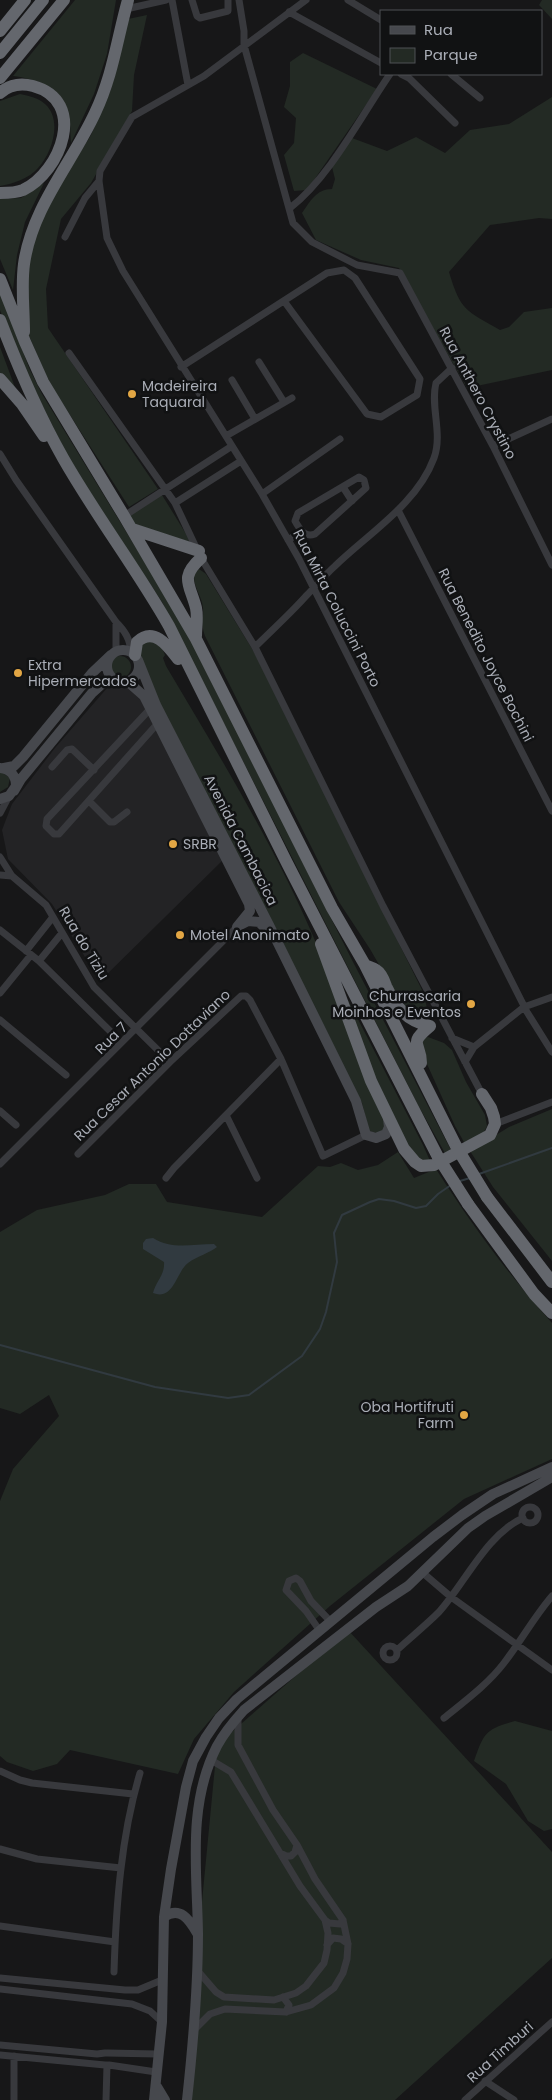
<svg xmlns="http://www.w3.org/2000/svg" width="552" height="2100" font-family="Poppins,sans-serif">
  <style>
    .built { fill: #232325 }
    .green { fill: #232a24 }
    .water { fill: #313a40 }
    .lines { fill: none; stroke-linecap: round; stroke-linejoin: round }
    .stream { stroke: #313a40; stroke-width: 2 }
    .street { stroke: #38393d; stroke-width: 7 }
    .secondary { stroke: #46484d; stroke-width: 10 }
    .highway { stroke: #64676d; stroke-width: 12 }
    .highway-bridge { stroke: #64676d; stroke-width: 12 }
    .poi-dot { fill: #e2a644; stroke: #111213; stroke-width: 2 }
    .labels { text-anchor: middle; stroke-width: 5; stroke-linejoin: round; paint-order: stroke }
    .poi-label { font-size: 14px; fill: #aaaeb7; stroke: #111213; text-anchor: start }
    .street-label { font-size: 14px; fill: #aaaeb7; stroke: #111213 }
  </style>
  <rect width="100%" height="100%" fill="#171718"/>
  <path class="built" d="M108,687L129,688L143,698L226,857L100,981L52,904L8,859L2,830L12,804L55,748Z"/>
  <path class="green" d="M75,0H116L107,54L94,94L71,143C70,133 71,121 68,112C61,86 35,79 13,76Z
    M542,0H552V19L539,5Z
    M147,15L134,75L132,111L91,183L61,219L46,289L48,328L158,489L129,507L50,384L29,336L26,293L30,246L46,207L91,135L111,89L128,19Z
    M303,53L377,89L307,190L294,191L284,155L294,143L296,118L284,107L290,86V62Z
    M20,94C29,96 39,98 45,104C63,120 52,153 38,168C30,178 13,184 0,186V101Z
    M552,97V219L539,218L490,225L449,272C461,312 466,310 500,330L509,327L524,312L552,308V370L467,388L399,268L361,260L316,240L302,213C310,202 316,189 332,189L335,179L332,167L352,138L387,151L416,137L445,153L470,130L509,124Z
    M44,183L25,222L17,255L13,290L0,259V199L21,198Z
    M0,293L30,370L42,394L183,625L353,962L452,1152L446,1155L419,1107L162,602L71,463L13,346L0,310Z
    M0,347L16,390L0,376Z
    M162,495L191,542L137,527L128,516Z
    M199,569L206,574L254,652L423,992L428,1012L425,1017L421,1019L405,1010L370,949L339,902L205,636C200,621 204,620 203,608C202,596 193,587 194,574Z
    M141,641L160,643L165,655L163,658L166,666C220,757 276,848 317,945C343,1004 364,1065 388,1124L380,1134L369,1131L362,1103L159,703L136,649Z
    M109 667a11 11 0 1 1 22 0a11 11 0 1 1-22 0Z
    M0,771L10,778L8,787L0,792Z
    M348,1000L423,1145L431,1163H427L412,1153L374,1080L346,1003Z
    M428,1037L444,1043L452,1050L466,1082L485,1115L487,1126L483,1134L465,1144L455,1126L422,1053L423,1038Z
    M552,1109V1261L493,1187L470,1151L509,1127Z
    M398,1152L414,1178L436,1169C472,1225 507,1273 552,1323V1459L464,1499L330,1606L234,1692L194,1739L178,1774L70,1750L57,1764L33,1771L7,1762L0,1756V1501L13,1469L59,1416L49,1395L20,1414L0,1408V1232L37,1210L105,1195L129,1184H156L167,1202L262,1217L318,1166L330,1167L341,1163L358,1170L378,1165Z
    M348,1630L552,1852V1958L395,2100H183L217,1745Z
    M515,1721L552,1731V1829L544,1831L528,1821L506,1784L474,1761C484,1732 486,1729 515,1721Z"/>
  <path class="water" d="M153,1238C172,1250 192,1244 214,1244L217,1247C210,1253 197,1256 188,1263C176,1272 174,1301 153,1293C156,1281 165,1275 164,1262L143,1249V1243L146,1239Z"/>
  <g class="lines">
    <path class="stream" d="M479,1174L552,1148
      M460,1181L470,1178
      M0,1345L155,1387L228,1398L249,1395L302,1356L320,1329L326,1312L337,1262L334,1233L342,1215L370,1202L379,1199L394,1201L416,1208L426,1206L438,1194L451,1185"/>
    <path class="street" d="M172,0L188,85
      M192,0L197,16L200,18L228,11V0
      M239,0L244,31V45L293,223L312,242L357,265L400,273L493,446L552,565
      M306,0L204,76L132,117L100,171L99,181L107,238L123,271L262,494L299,559L527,1012L552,1052
      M348,0L381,20
      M126,9L166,0
      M289,12L381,63
      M401,74L409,78L455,123
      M451,74L480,98
      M290,208C330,177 361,116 390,74
      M65,237L85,198L99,181
      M69,353L175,503L201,558L255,647L383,906L482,1094
      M259,362L284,402
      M181,367L327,273L344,270L355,278L420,379L417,395L381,417L367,414L284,301
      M232,380L255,419
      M226,436L292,398
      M493,446L552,419
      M0,454L16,480L116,622C125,631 130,639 131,652
      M359,477L364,480L366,488L315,534C304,538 300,529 295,521L298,513Z
      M343,487L352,501
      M262,494L340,439
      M175,503L241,461
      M398,510L552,811
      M124,516L232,446
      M288,540L301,532
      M255,647C272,630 290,614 306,596C316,586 324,576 335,566C369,533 417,504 434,458C443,433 430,407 436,383L452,368
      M116,651V622
      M151,708L47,819L46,826L54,834H59L158,723
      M52,767L67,750L72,749L94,770
      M89,801L110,822H114L127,812
      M0,813L9,796
      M0,857L12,876L46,905L94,987L170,1062
      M0,875L12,876
      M0,930L39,961L110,1031
      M26,951L53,917
      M39,961L62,933
      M0,993L31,955
      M0,1020L66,1075
      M452,1038L474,1047L524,1007L552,997
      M465,1062L474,1047
      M0,1111L16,1125
      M226,1115L257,1178
      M495,1124L552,1102
      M78,1154L170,1062L241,996H246L250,1000L281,1059L323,1156L366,1135
      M0,1164L237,927
      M166,1178L174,1168L281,1059
      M522 1515a8 8 0 1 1 16 0a8 8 0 1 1-16 0Z
      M423,1573L451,1597L552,1670
      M320,1631L306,1611L286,1590L289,1581L296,1578L300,1581L311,1601L331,1622
      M383 1653a7 7 0 1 1 14 0a7 7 0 1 1-14 0Z
      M397,1650C411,1637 426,1625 439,1612C465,1583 487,1534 523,1518
      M444,1718C465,1701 488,1684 504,1663C521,1641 534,1617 552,1596
      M0,1771L20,1780L32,1783L133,1794
      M0,1849L37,1859L121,1868
      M280,1853L286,1856H291L295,1852L297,1845
      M325,1920L329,1923L340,1924L343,1920
      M0,1926L115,1942
      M327,1945L333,1938L341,1939L348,1944
      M197,1970L216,1992L224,1997L274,2000L296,1993L306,1986L324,1963L327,1950L328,1933L325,1920L300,1886L231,1772L211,1760
      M114,1972C116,1906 121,1836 140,1773
      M0,1978L125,1990H138L162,1980
      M0,1989L132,2004L150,2011L162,2022
      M283,1997L289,2005L286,2012
      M193,2031L210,2014L225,2009L286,2012L311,2005L334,1988L343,1973L347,1959L348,1944L343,1920L315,1879L297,1845L273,1810L238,1745V1718
      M0,2045L97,2054L105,2053
      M107,2053L157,2054
      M0,2055L105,2065
      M109,2065L156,2072
      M485,2081L514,2100
      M14,2100V2056
      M106,2100L107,2065
      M465,2100L552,2022"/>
    <path class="secondary" d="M107 666a16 16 0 1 1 32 0a16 16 0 1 1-32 0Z
      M138,660L156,705L269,925L356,1101L366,1135L376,1138L386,1134L389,1127L388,1119
      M127,681L144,696L249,904L250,911L237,927
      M4,768L14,766L23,757L92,673L111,655
      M14,791L21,779L92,693L102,684L117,680
      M0,799L9,796L16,786C16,776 11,769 0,768
      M240,925L248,921L259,922L268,931
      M164,1917C180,1906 189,1919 197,1933
      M156,2085L165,2100
      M154,2100L162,2022L164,1917L171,1869L186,1787L193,1761L206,1737L219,1718L237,1699L433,1537L462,1515L493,1494L552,1467
      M187,2100C193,2045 198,1988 198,1933C197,1870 187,1805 217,1746C224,1733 234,1721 244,1710L376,1607L408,1586L468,1528L485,1516L552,1477"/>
    <path class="highway" d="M0,31L25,0
      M0,53L43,0
      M0,78L64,0
      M0,93C9,85 21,83 33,86C88,101 61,172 23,190C16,193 8,193 0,193
      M0,279L25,342L43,382L124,516L196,639L332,908L365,965L457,1148
      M0,320C18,367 38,414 63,458C96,516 136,568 169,626L287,863L438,1157
      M24,332C24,310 21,286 24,264C32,207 72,163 95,113C113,75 117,39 128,0
      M0,379L22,404L44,436
      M132,529L199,551
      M196,636C196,627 198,617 196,608C190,584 179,578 201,558
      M135,655L137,642C154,626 168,646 178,659
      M321,944L371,1081L404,1149L415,1162L421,1166L434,1165L490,1135L495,1124L494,1117L491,1108L482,1094
      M365,965C369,967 373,968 376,970C381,973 384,980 386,986C396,1007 406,1021 430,1026
      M421,1063C421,1042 407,1045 430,1026
      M487,1197L552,1282
      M468,1204L534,1294L552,1313"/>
    <path class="highway-bridge" d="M457,1148L487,1197
      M438,1157L468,1204"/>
  </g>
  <g class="poi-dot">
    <circle cx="132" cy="394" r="5"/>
    <circle cx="18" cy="673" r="5"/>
    <circle cx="173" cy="844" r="5"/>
    <circle cx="180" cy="935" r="5"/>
    <circle cx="471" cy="1004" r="5"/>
    <circle cx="464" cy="1415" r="5"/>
  </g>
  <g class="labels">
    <g class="poi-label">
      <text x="142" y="391">Madeireira<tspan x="142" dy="16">Taquaral</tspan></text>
      <text x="28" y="670">Extra<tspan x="28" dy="16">Hipermercados</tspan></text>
      <text x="183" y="849">SRBR</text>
      <text x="190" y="940">Motel Anonimato</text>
      <text x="461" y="1001" text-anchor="end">Churrascaria<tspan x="461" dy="16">Moinhos e Eventos</tspan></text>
      <text x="454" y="1412" text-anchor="end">Oba Hortifruti<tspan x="454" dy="16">Farm</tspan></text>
    </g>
    <g class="street-label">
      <text transform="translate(478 393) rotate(62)" y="5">Rua Anthero Crystino</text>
      <text transform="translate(337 608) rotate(63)" y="5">Rua Mirta Coluccini Porto</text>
      <text transform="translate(486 655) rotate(63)" y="5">Rua Benedito Joyce Bochini</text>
      <text transform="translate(241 840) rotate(63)" y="5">Avenida Cambacica</text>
      <text transform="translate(84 943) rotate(59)" y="5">Rua do Tiziu</text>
      <text transform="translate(111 1038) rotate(-45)" y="5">Rua 7</text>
      <text transform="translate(152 1065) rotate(-44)" y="5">Rua Cesar Antonio Dottaviano</text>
      <text transform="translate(500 2052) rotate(-42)" y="5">Rua Timburi</text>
    </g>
  </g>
  <rect x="380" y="10" width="162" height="65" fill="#111213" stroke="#4e5055"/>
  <rect x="390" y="26" width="25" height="8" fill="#46484d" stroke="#4e5055"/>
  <text x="424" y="35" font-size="15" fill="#aaaeb7">Rua</text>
  <rect x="390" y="48" width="25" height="15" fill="#232a24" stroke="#4e5055"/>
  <text x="424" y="60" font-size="15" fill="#aaaeb7">Parque</text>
</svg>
